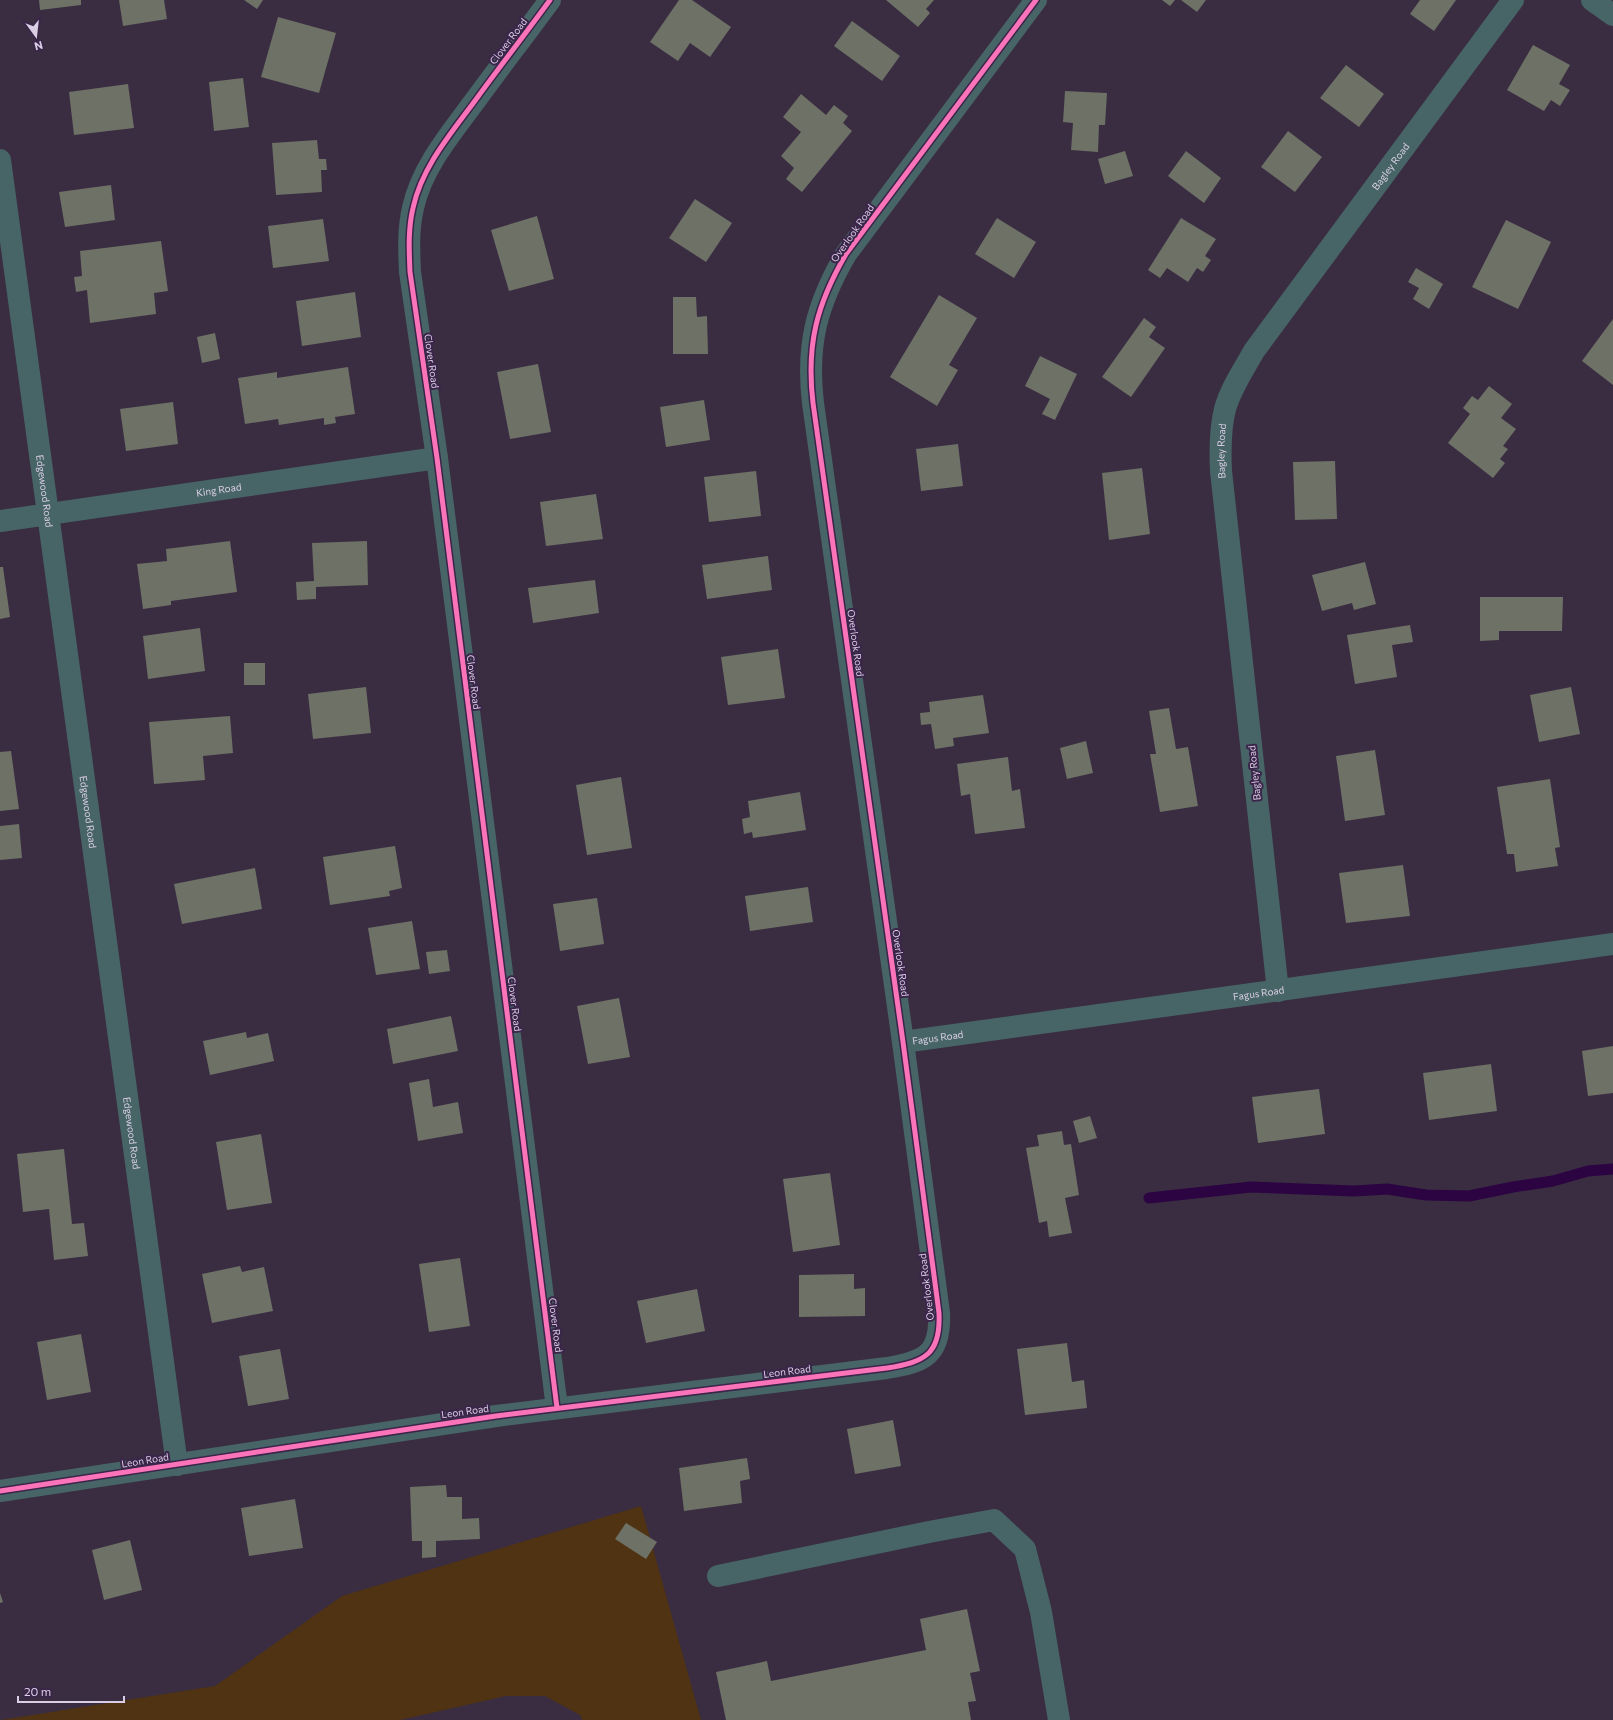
<svg xmlns="http://www.w3.org/2000/svg" width="1613" height="1720" font-family="Commissioner,sans-serif">
  <style>
    .green { fill: #4f3312 }
    .lines { fill: none; stroke-linecap: round; stroke-linejoin: round }
    .stream { stroke: #2c0442; stroke-width: 11 }
    .building { fill: #6d7166 }
    .minor { stroke: #476566; stroke-width: 22 }
    .cycleway-casing { stroke: #3b254a; stroke-width: 8 }
    .cycleway { stroke: #fb73b8; stroke-width: 5 }
    .labels { text-anchor: middle; stroke-width: 4; stroke-linejoin: round; paint-order: stroke }
    .street-label { font-size: 10px; fill: #dacee5; stroke: #3b254a }
  </style>
  <rect width="100%" height="100%" fill="#3a2d42"/>
  <path class="green" d="M641,1506L701,1720H582L580,1715L545,1696H506L400,1720H1L215,1686L342,1596Z"/>
  <g class="lines">
    <path class="stream" d="M1149,1198L1251,1187L1354,1191L1387,1189L1426,1195L1469,1196L1513,1187L1553,1181L1588,1171L1613,1169"/>
  </g>
  <path class="building" d="M39,0H81V5L40,10Z
    M119,0H164L167,19L123,26Z
    M244,0H263L257,9Z
    M679,0H692L731,27L710,57L690,43L678,61L650,42Z
    M886,0H934L926,9L930,13L918,27Z
    M1162,0H1175L1170,6Z
    M1181,0H1206L1197,12Z
    M1420,0H1456L1434,31L1410,14Z
    M278,17L336,33L319,93L261,77Z
    M852,21L900,56L882,81L834,46Z
    M1533,45L1570,65L1559,84L1570,90L1560,106L1551,100L1544,111L1507,90Z
    M1346,65L1384,94L1359,127L1320,98Z
    M243,78L249,127L214,131L209,82Z
    M128,84L134,128L74,135L69,92Z
    M1065,91L1107,93L1105,125H1099L1098,152L1071,150L1073,123L1063,122Z
    M801,94L826,115L834,105L848,116L843,123L852,131L802,192L786,179L794,168L781,156L801,132L783,117Z
    M1288,131L1322,157L1295,192L1261,167Z
    M317,140L319,159H326L327,170H321L322,192L276,195L272,143Z
    M1125,151L1133,176L1105,184L1098,159Z
    M1186,151L1221,178L1204,203L1168,176Z
    M111,185L115,220L65,227L59,192Z
    M695,199L732,223L706,262L669,238Z
    M537,216L554,279L509,291L491,230Z
    M997,218L1036,242L1014,278L975,254Z
    M1181,218L1216,239L1205,256L1211,260L1203,272L1197,268L1188,282L1167,268L1160,278L1148,270Z
    M323,219L329,261L273,268L268,226Z
    M1506,220L1551,242L1518,309L1472,287Z
    M161,241L168,291L154,293L156,314L90,323L87,290L76,292L74,277L82,276L80,251Z
    M1416,268L1443,284L1429,309L1413,299L1419,288L1408,282Z
    M355,292L361,337L302,346L296,301Z
    M939,295L977,318L949,365L958,370L937,406L890,377Z
    M673,297H696L697,317L707,316L708,354H673Z
    M1144,318L1156,327L1149,337L1165,348L1131,397L1102,377Z
    M1613,319V385L1582,361Z
    M215,333L220,359L202,363L197,337Z
    M1040,356L1077,374L1055,420L1042,414L1050,399L1025,386Z
    M538,364L551,432L510,439L497,372Z
    M348,367L355,414L335,417L336,423L324,425V418L279,425L278,419L245,424L238,378L277,372V378Z
    M1489,386L1512,404L1501,418L1516,429L1503,446L1508,449L1500,459L1505,463L1493,478L1448,443L1470,414L1463,408L1472,396L1478,400Z
    M704,400L710,440L666,447L660,407Z
    M173,402L178,444L126,451L120,409Z
    M958,444L963,486L921,491L916,449Z
    M1335,461L1337,519L1295,520L1293,462Z
    M1142,468L1150,534L1109,540L1102,473Z
    M756,471L761,516L709,522L704,477Z
    M596,494L603,539L546,546L540,502Z
    M230,541L237,592L171,601V605L143,609L137,564L167,561L166,549Z
    M367,541L368,585L316,587V599L297,600L296,582L314,581L312,543Z
    M768,556L772,590L707,599L702,565Z
    M1365,562L1376,604L1354,610L1352,603L1322,611L1312,575Z
    M0,567H3L10,617L0,619Z
    M595,580L599,613L533,623L528,588Z
    M1480,597H1563L1562,631H1499V640L1480,641Z
    M1410,625L1413,642L1392,645L1397,677L1355,684L1347,635Z
    M200,628L205,671L148,679L143,636Z
    M778,649L785,698L728,705L721,657Z
    M244,663H265V685H244Z
    M366,687L371,733L313,739L308,694Z
    M1571,687L1580,734L1539,742L1530,695Z
    M983,695L989,733L953,738L954,746L935,749L931,724L921,725L920,713L930,712L929,702Z
    M1169,708L1176,749L1188,747L1198,806L1160,812L1150,754H1156L1149,711Z
    M230,716L233,753L203,756L205,780L154,784L149,722Z
    M1086,741L1093,773L1067,779L1060,748Z
    M1375,750L1385,815L1345,821L1336,756Z
    M11,751L19,809L0,811V752Z
    M1008,757L1012,791L1020,789L1025,828L975,834L970,794L961,796L957,764Z
    M621,777L632,848L587,855L576,785Z
    M1550,779L1560,847L1555,848L1558,866L1516,872L1514,854H1507L1497,787Z
    M800,792L806,830L753,838L752,832L744,834L742,819L750,817L748,801Z
    M19,824L22,858L0,860V826Z
    M395,846L402,888L389,891L390,896L330,905L323,857Z
    M1403,865L1410,916L1346,923L1339,873Z
    M255,868L262,909L182,924L174,884Z
    M808,887L813,922L750,931L745,896Z
    M597,898L604,944L560,951L553,904Z
    M412,921L420,969L376,975L368,928Z
    M447,950L450,971L429,974L426,952Z
    M619,998L630,1057L588,1064L577,1006Z
    M451,1016L458,1051L393,1064L387,1029Z
    M246,1032L247,1038L268,1033L274,1061L210,1075L203,1041Z
    M1613,1046V1093L1588,1096L1582,1051Z
    M1491,1064L1497,1111L1429,1120L1423,1073Z
    M429,1079L433,1107L458,1102L463,1133L418,1141L409,1083Z
    M1319,1089L1325,1134L1258,1143L1252,1097Z
    M1090,1116L1097,1138L1079,1143L1073,1121Z
    M1062,1131L1064,1145L1071,1144L1079,1195L1065,1198L1072,1233L1049,1237L1047,1221L1039,1223L1026,1148L1039,1146L1037,1135Z
    M261,1134L272,1203L227,1210L216,1142Z
    M64,1149L72,1224L84,1223L88,1256L54,1260L49,1209L23,1212L17,1154Z
    M830,1173L840,1245L793,1252L783,1179Z
    M460,1258L470,1326L429,1332L419,1264Z
    M240,1266L242,1272L264,1267L273,1311L212,1323L202,1274Z
    M854,1274V1289L865,1288V1316L799,1317V1275Z
    M697,1289L705,1331L646,1343L637,1301Z
    M81,1334L91,1392L47,1400L37,1342Z
    M1067,1343L1072,1382L1084,1380L1087,1408L1025,1415L1017,1349Z
    M280,1349L289,1399L248,1406L239,1356Z
    M893,1420L901,1466L855,1474L847,1429Z
    M747,1458L750,1479L740,1481L742,1503L684,1511L679,1468Z
    M446,1485L447,1497H462V1519L479,1518L480,1539L436,1541V1557L422,1558V1541H412L410,1487Z
    M295,1499L303,1548L249,1556L241,1508Z
    M626,1523L657,1542L646,1559L615,1539Z
    M130,1540L142,1590L104,1600L92,1550Z
    M0,1593L3,1602L0,1603Z
    M967,1609L980,1671L970,1673L976,1701L968,1702L971,1720H726L716,1672L767,1661L771,1681L926,1650L920,1619Z"/>
  <g class="lines">
    <g class="minor">
      <path d="M550,0C526,33 501,65 477,98C453,131 422,166 413,208C408,229 409,250 410,272L437,458L557,1408"/>
      <path d="M1592,0L1613,15"/>
      <path id="s1" d="M0,160L177,1465"/>
      <path id="s2" d="M0,521L437,458"/>
      <path id="s3" d="M1278,991L1221,471C1220,450 1220,429 1225,409C1231,388 1244,369 1254,351L1513,0"/>
      <path id="s4" d="M903,1042L1613,944"/>
      <path d="M0,1491L496,1416L887,1368C924,1362 941,1355 939,1313L903,1042L813,403C806,344 817,304 846,254L1036,0"/>
      <path d="M718,1576L929,1532L994,1520L1025,1549L1041,1612L1059,1720"/>
    </g>
    <g class="cycleway-casing">
      <path id="cycleway" d="M550,0C526,33 501,65 477,98C453,131 422,166 413,208C408,229 409,250 410,272L437,458L557,1408
        M0,1491L496,1416L887,1368C924,1362 941,1355 939,1313L903,1042L813,403C806,344 817,304 846,254L1036,0"/>
    </g>
    <use href="#cycleway" class="cycleway"/>
  </g>
  <g class="labels">
    <g class="street-label">
      <text transform="translate(508 41) rotate(-53)" y="4">Clover Road</text>
      <text dy="4" stroke="none"><textPath href="#s3" startOffset="880">Bagley Road</textPath></text>
      <text transform="translate(852 233) rotate(-55)" y="4">Overlook Road</text>
      <text transform="translate(432 361) rotate(82)" y="4">Clover Road</text>
      <text dy="4" stroke="none"><textPath href="#s3" startOffset="543">Bagley Road</textPath></text>
      <text dy="4" stroke="none"><textPath href="#s2" startOffset="221">King Road</textPath></text>
      <text dy="4" stroke="none"><textPath href="#s1" startOffset="334">Edgewood Road</textPath></text>
      <text transform="translate(856 643) rotate(82)" y="4">Overlook Road</text>
      <text transform="translate(474 682) rotate(83)" y="4">Clover Road</text>
      <text transform="translate(1254 773) rotate(-96)" y="4">Bagley Road</text>
      <text dy="4" stroke="none"><textPath href="#s1" startOffset="658">Edgewood Road</textPath></text>
      <text transform="translate(901 963) rotate(82)" y="4">Overlook Road</text>
      <text dy="4" stroke="none"><textPath href="#s4" startOffset="359">Fagus Road</textPath></text>
      <text transform="translate(515 1004) rotate(83)" y="4">Clover Road</text>
      <text dy="4" stroke="none"><textPath href="#s4" startOffset="35">Fagus Road</textPath></text>
      <text dy="4" stroke="none"><textPath href="#s1" startOffset="982">Edgewood Road</textPath></text>
      <text transform="translate(926 1287) rotate(-97)" y="4">Overlook Road</text>
      <text transform="translate(556 1325) rotate(83)" y="4">Clover Road</text>
      <text transform="translate(787 1371) rotate(-7)" y="4">Leon Road</text>
      <text transform="translate(465 1411) rotate(-8)" y="4">Leon Road</text>
      <text transform="translate(145 1460) rotate(-9)" y="4">Leon Road</text>
    </g>
  </g>
  <g transform="translate(36 36) rotate(165)" stroke="#3b254a" stroke-width="3" paint-order="stroke">
  <path d="M0-3L7 15L0 10L-7 15Z" fill="#dacee5"/>
  <text y="-6" font-size="11" font-weight="bold" text-anchor="middle" fill="#dacee5">N</text>
  </g>
  <path d="M18 1696v6h106v-6" fill="none" stroke="#dacee5" stroke-width="2"/>
  <text x="24" y="1696" font-size="12" fill="#dacee5" stroke="#3b254a" stroke-width="3" paint-order="stroke">20 m</text>
</svg>
